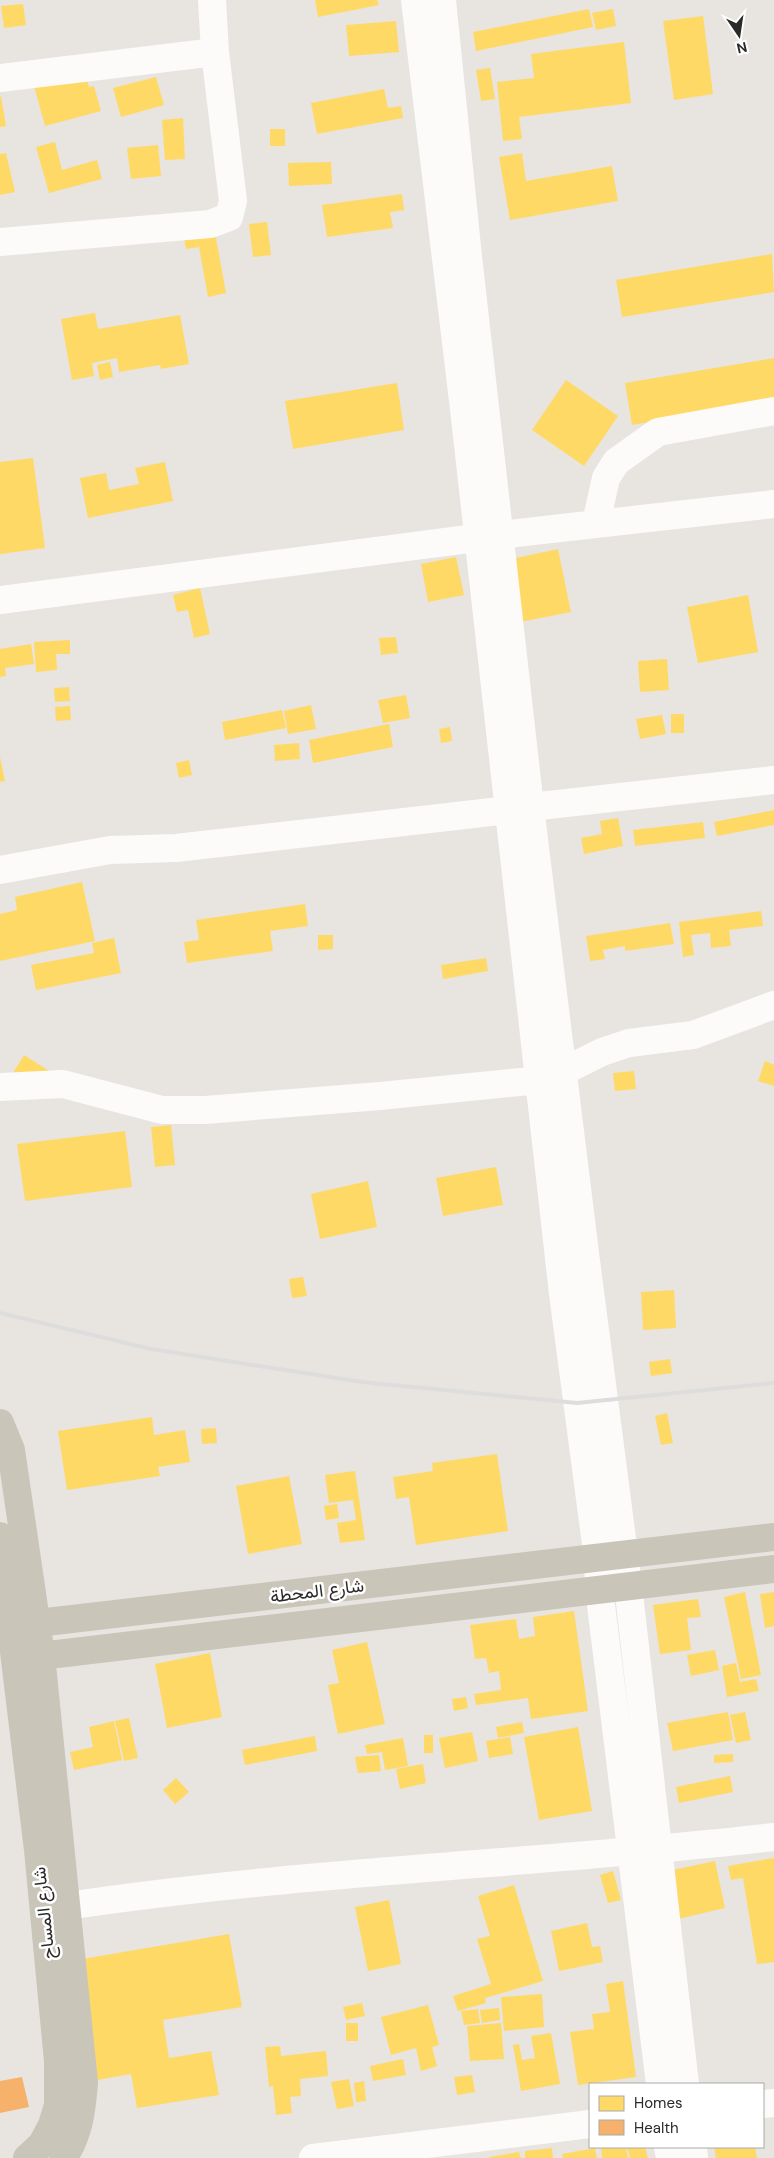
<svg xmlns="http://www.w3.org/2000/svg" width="774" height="2158" font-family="'DM Sans',Vazirmatn,sans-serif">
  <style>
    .homes { fill: #ffd966 }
    .health { fill: #f6b26b }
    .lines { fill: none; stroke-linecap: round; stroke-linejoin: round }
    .minor { stroke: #fcfbfa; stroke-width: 28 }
    .major { stroke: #c9c5b9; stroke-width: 28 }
    .rail { stroke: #deddde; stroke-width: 4 }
    .labels { text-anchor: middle; stroke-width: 5; stroke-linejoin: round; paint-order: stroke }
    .street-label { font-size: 18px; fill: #2a2a2a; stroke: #fff }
  </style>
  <rect width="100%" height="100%" fill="#e8e4e0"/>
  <path class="homes" d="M315,0H377L379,5L318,17Z
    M23,4L26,25L4,28L1,6Z
    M589,9L593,27L476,51L473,32Z
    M613,9L616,26L596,30L592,13Z
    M703,16L713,94L674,100L663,21Z
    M396,21L399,52L349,56L346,25Z
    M624,42L631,103L519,117L522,139L503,141L497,82L534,78L531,54Z
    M490,68L495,99L481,101L476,70Z
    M84,69L89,87L94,86L101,111L45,126L33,82Z
    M156,77L164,105L121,117L113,88Z
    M384,89L388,108L401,106L403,118L317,134L311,103Z
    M1,96L6,126L0,127V97Z
    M183,118L185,159L165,160L162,120Z
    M270,129H285V146H270Z
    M55,142L62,170L97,160L102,179L49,193L36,147Z
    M158,145L161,176L131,179L127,148Z
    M6,153L15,192L0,195V154Z
    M522,153L526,181L612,166L618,201L510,220L499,157Z
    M331,162L332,184L289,186L288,163Z
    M402,194L404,210L390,212L393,228L327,237L322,205Z
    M267,222L271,255L253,257L249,224Z
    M214,227L226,293L208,297L199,247L186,249L183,233Z
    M772,254L774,292L622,317L616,280Z
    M95,313L98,329L180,315L189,364L161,369L160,365L119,372L117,358L92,363L94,376L72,380L61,319Z
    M774,358V401L632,425L625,383Z
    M110,362L113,377L100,380L97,365Z
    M566,380L618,416L584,466L532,430Z
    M397,383L404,430L293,449L285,401Z
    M33,458L45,548L0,554V462Z
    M165,462L173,501L88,518L80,478L106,473L109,490L139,484L135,468Z
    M558,549L571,612L515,623L502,561Z
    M456,557L464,595L428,602L421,564Z
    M200,588L210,634L194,638L188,610L177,612L173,595Z
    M748,595L758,652L698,663L687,607Z
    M396,637L398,653L381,655L379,638Z
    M70,640V654H56L57,670L36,672L34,642Z
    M31,644L34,664L5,668L6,676L0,677V649Z
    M667,659L669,690L640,692L638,661Z
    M69,687L70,701L55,702L54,688Z
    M406,695L410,718L383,723L378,700Z
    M311,705L316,729L288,734L284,711Z
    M70,706L71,720L56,721L55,707Z
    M282,710L286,728L225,740L222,722Z
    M671,714H684V733H671Z
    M662,715L666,734L640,739L636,719Z
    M389,724L393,747L313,763L309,740Z
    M450,727L452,741L441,743L439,729Z
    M299,743L300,759L275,761L274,745Z
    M0,757L5,781L0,782Z
    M189,760L192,775L179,778L176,763Z
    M774,810V825L717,836L714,822Z
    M618,818L623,846L584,854L581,838L602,834L600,821Z
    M703,822L705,838L635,846L633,830Z
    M82,882L95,941L0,961V914L17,910L15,897Z
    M305,904L308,926L270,931L273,951L187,963L184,942L199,940L196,920Z
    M761,911L763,926L729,930L731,946L711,948L710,933L691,935L694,955L683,957L679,922Z
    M670,923L674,944L625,951V946L603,950L605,959L590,961L586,936Z
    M318,935H333V949L318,950Z
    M114,938L121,973L36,990L31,965L94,953L92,943Z
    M486,958L488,971L443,979L441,965Z
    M24,1055L62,1079L13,1073Z
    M765,1061L774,1065V1086L758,1081Z
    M634,1071L636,1089L615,1091L613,1073Z
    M171,1125L175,1165L155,1167L151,1127Z
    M125,1131L132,1187L25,1201L17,1144Z
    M496,1167L503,1205L443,1216L436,1178Z
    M368,1181L377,1227L320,1239L311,1194Z
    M303,1277L307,1296L292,1298L289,1279Z
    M674,1290L676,1328L643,1330L641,1292Z
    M670,1359L672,1373L651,1376L649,1362Z
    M667,1413L673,1443L661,1445L655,1416Z
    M152,1417L154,1435L185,1430L190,1462L158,1467L160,1476L67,1490L58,1431Z
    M216,1428L217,1443L202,1444L201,1429Z
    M497,1454L508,1531L416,1545L409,1497L396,1499L393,1477L433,1471L432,1463Z
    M355,1471L365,1540L340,1543L337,1523L356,1520L353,1500L329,1503L325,1475Z
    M289,1476L302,1544L248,1554L236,1486Z
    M337,1504L339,1518L326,1520L324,1506Z
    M745,1592L761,1675L741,1679L724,1597Z
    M774,1592V1626L765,1628L760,1594Z
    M698,1599L701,1617L687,1618L691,1650L660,1654L653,1605Z
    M574,1611L588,1711L531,1719L528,1698L476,1705L474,1694L501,1690L499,1671L489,1673L486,1658L475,1659L470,1625L516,1619L519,1639L535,1636L533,1617Z
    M367,1642L385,1724L338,1734L328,1685L339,1683L332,1650Z
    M715,1650L719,1670L691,1676L687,1655Z
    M210,1653L222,1717L167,1728L155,1664Z
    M736,1663L740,1682L756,1679L759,1691L727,1697L722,1666Z
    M466,1697L468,1708L454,1711L452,1699Z
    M728,1712L733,1740L673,1751L667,1723Z
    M745,1712L751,1740L736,1743L730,1715Z
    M129,1718L138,1758L124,1761L115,1721Z
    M114,1721L122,1760L74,1770L70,1752L93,1747L89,1727Z
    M522,1722L524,1733L498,1738L496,1727Z
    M578,1727L592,1811L539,1820L524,1737Z
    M472,1732L478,1761L445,1768L439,1738Z
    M424,1735H433V1753H424Z
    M315,1736L317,1751L245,1765L242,1750Z
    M510,1737L513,1754L489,1758L486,1741Z
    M403,1738L408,1766L385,1770L382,1752L367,1754L365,1745Z
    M733,1754V1762L714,1763V1755Z
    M379,1755L381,1771L358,1773L355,1757Z
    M423,1764L426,1783L400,1789L396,1769Z
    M730,1776L733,1792L679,1803L676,1787Z
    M176,1778L189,1792L175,1804L163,1790Z
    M774,1858V1962L757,1964L743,1878L731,1880L728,1866Z
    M715,1861L725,1908L678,1919L668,1871Z
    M613,1871L621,1900L608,1903L600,1875Z
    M514,1885L543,1981L485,1998L486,2003L458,2011L453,1996L491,1984L477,1939L490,1936L478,1896Z
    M389,1900L401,1964L368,1971L355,1907Z
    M587,1923L592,1947L600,1946L603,1962L559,1971L551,1931Z
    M229,1934L242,2007L163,2020L169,2058L211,2051L219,2095L137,2108L131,2074L86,2082L53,1964Z
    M623,1981L636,2077L578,2085L570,2032L594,2029L592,2014L610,2012L606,1984Z
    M542,1994L544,2027L504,2031L501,1997Z
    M362,2003L365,2016L346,2020L343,2007Z
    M428,2005L439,2045L432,2047L437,2066L421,2071L416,2048L391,2055L381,2017Z
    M499,2008L500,2020L482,2023L480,2010Z
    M478,2009L480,2023L464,2025L461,2011Z
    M346,2023H358V2041H346Z
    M501,2023L504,2059L470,2061L467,2026Z
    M551,2033L560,2084L521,2091L513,2045L519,2044L522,2060L535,2058L531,2036Z
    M280,2046L281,2056L326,2051L328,2076L300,2079L301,2096L290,2097L292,2113L276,2115L273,2086L269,2087L265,2047Z
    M403,2059L406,2075L373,2081L370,2066Z
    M472,2075L475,2092L457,2095L454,2077Z
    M349,2079L354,2106L337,2109L331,2082Z
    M364,2081L366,2101L356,2102L354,2083Z
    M609,2147H626L628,2158H602L601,2148Z
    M627,2147H645L648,2158H630Z
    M714,2147H755L757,2158H716Z
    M552,2148L553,2158H525V2151Z
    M595,2148L597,2158H563L562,2154Z
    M519,2152L521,2158H489V2157Z"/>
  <path class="health" d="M22,2077L29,2107L0,2113V2081Z"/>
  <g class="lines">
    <path class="minor" d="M415,0L464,409L563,1294L598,1559L599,1589L660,2084
      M442,0L467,247L530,807L585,1253L628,1585L685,2084
      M0,78L215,52
      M0,242L210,224L229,217L233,201L215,52L212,0
      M596,523L606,478L616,462L658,432L774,411
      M0,600L499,535L774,504
      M530,807L774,780
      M0,870L110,850L176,848L509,810
      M564,1071L602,1052L629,1043L693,1035L774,1005
      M0,1087L63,1084L162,1110H205L380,1096L540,1080
      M67,1906C301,1871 539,1864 774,1837
      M763,2104L774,2103
      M668,2147L670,2158
      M693,2147L694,2158
      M313,2158L590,2124"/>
    <path class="major" d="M0,1423L11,1450L41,1655L84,2083C82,2109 79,2136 63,2158
      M0,1536L38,1850L58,2061V2105L52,2125L42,2144L27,2158
      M12,1626L774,1537
      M15,1659L774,1569"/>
    <path class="rail" d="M0,1313L151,1349L362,1382L577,1403L774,1383"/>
  </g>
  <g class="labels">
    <g class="street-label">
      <text transform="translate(317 1591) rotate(-7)" y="6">شارع المحطة</text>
      <text transform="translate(44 1913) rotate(-96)" y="6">شارع المساح</text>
    </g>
  </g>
  <rect x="589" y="2083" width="175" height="65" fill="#ffffff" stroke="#aaaaaa"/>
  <rect x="599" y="2096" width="25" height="15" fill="#ffd966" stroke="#aaaaaa"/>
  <text x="634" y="2108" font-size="15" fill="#2a2a2a">Homes</text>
  <rect x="599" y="2120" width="25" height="15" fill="#f6b26b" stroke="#aaaaaa"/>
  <text x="634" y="2133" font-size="15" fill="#2a2a2a">Health</text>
  <g transform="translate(739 35) rotate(167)" stroke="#ffffff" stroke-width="4" paint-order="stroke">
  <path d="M0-4L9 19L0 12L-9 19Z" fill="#2a2a2a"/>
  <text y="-8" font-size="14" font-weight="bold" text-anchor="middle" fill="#2a2a2a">N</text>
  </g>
</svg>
